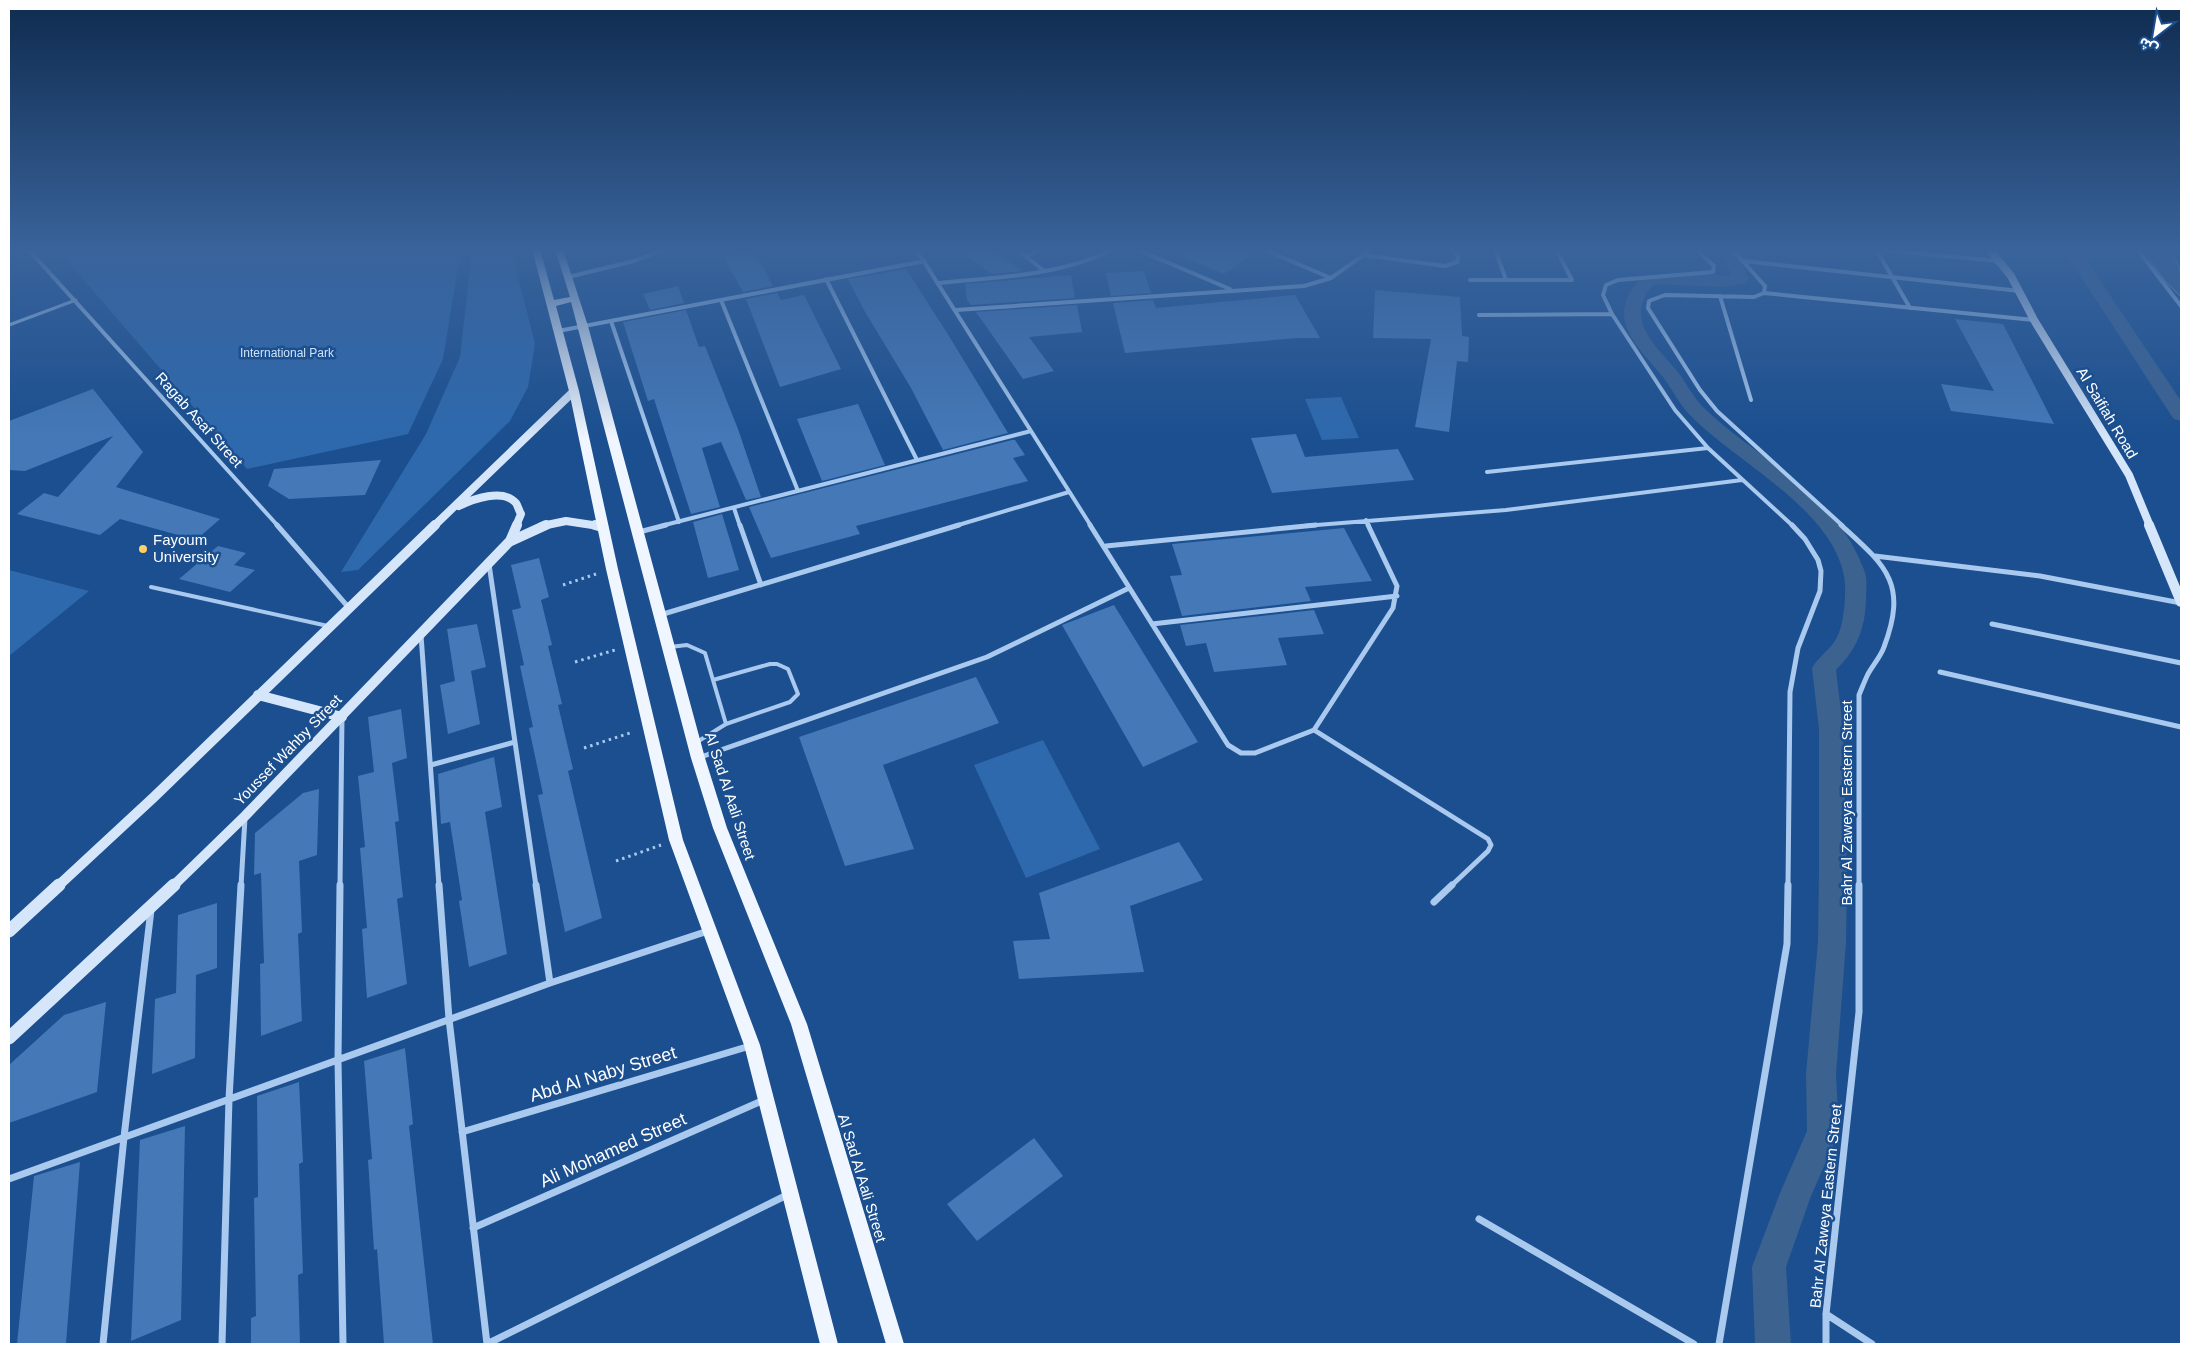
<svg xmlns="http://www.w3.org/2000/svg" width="2190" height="1353" font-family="Helvetica,'Noto Sans Arabic',sans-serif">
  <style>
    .green { fill: #2e69ad }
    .water { fill: #3c6290; stroke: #9cc4f0 }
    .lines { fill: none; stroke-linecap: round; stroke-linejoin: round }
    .canal { fill: #3c6290; fill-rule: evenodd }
    .building { fill: #4478b7 }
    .path { stroke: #a9c9ee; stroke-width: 3; stroke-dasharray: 2.5 4; stroke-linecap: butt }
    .lane-far1 { stroke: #a9c9ee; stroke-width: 3 }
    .lane { stroke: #a9c9ee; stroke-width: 4 }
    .street-far2 { stroke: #a9c9ee; stroke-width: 4 }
    .street-far1 { stroke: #a9c9ee; stroke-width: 5 }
    .street { stroke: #a9c9ee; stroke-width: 7 }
    .secondary-far2 { stroke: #d6e6fa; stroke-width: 8 }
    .secondary-far1 { stroke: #d6e6fa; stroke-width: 10 }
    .secondary { stroke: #d6e6fa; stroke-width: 13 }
    .primary { fill: #f0f6ff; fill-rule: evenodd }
    .poi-dot { fill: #ffd166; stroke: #1b4f8f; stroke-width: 2 }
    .labels { text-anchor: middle; stroke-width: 5; stroke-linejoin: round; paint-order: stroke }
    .far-park-label { font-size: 12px; fill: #cfe3fa; stroke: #1b4f8f }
    .street-label { font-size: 15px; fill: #fff; stroke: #1b4f8f }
    .poi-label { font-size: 15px; fill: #fff; stroke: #1b4f8f; text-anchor: start }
    .near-street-label { font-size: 18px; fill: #fff; stroke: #1b4f8f }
  </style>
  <rect width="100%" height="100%" fill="#1b4f8f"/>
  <path class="green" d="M57,249H461L443,359L408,434L247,469Z
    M472,249H511L535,344L528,387L510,421L358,570L341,572L426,434L460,357Z
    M1341,397L1359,438L1322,440L1305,399Z
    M9,570L89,591L9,656Z
    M1043,740L1100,849L1026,878L974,765Z"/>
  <path class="water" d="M2142,249H2167C2183,265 2181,275 2181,297L2165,281Z"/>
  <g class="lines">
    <path class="canal" d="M1718,249L1737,250L1748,279L1746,283L1726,287L1654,284C1625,314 1650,341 1672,365C1685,379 1692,397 1706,410C1757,458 1827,489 1858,556C1861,563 1865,570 1866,577C1867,584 1866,592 1866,600C1865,629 1857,649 1836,670L1843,729L1847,871L1846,942L1836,1074L1839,1132L1811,1196L1786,1267L1791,1344H1755L1752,1267L1780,1193L1807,1131L1806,1074L1818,942L1819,871V729L1812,668C1818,657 1830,650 1836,639C1844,627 1847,590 1844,576C1832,509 1736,462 1692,417C1680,406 1673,390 1663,377C1635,343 1602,317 1644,275L1694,274L1731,276L1724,255Z
      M2063,249H2079L2181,401V421L2174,419L2171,415Z"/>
  </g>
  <path class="building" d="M958,249H992L1022,271L992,274Z
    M1165,249H1259V250L1224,274Z
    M754,251L773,286L743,292L724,257Z
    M906,269L949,336L1008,433L943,450L911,388L864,310L848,279Z
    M1144,271L1151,293L1111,296L1106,273Z
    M1071,275L1075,298L971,305L967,300L965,284Z
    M678,286L684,303L650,310L643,294Z
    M1375,290L1460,297L1462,336L1469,337L1468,362L1457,361L1449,432L1415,427L1431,339L1373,338Z
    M777,293L781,300L804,295L841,369L780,387L746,299Z
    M1295,295L1320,338H1297L1125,353L1113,303L1153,300L1156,308Z
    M1077,305L1082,332L1029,337L1054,371L1023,379L976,312Z
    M686,310L699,347L705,346L738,429L761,497L746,500L721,442L702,448L720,507L691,514L654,399L648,401L623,322Z
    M1955,319L2003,324L2054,424L1951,411L1941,384L1994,391Z
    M93,389L143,452L116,487L220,519L196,540L120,519L100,535L17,514L44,493L58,497L113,436L25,471L9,470V421Z
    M858,404L885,465L822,481L797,419Z
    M1296,434L1305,457L1398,449L1414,480L1272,493L1251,438Z
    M1012,440H1015L1025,455L1013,458L1028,481L856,526L860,534L771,558L749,507Z
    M381,460L365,495L289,499L268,486L274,469Z
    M722,514L739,570L708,578L693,522Z
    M1344,528L1372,581L1305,587L1311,601L1182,616L1170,576L1182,575L1172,544Z
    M218,546L246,553L234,565L255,570L230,592L179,579Z
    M539,558L549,597L541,600L552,645L548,646L562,704L558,705L573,769L568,771L602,918L565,932L538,795L543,794L529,728L533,727L520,666L524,665L512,610L521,608L511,565Z
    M1114,605L1198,742L1143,767L1062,625Z
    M1314,610L1324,634L1278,638L1287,665L1214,672L1206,643L1186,646L1180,625Z
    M477,624L486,667L471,671L480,724L448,734L440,685L455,681L447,629Z
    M976,677L999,723L883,765L914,849L845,866L799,737Z
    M401,709L407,758L392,763L399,821L395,822L403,897L397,899L407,984L367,998L362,929L367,928L360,848L365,847L358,776L374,772L368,717Z
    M494,757L502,807L485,812L507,954L469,967L459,901L462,900L450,822L441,824L438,774Z
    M319,789L317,855L299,861L302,932L298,934L302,1021L261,1036L260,964L264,963L261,873L254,875L255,833L303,793Z
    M1179,842L1203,880L1130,906L1144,972L1019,979L1013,941L1050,939L1039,893Z
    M217,903V968L196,975L195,1058L152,1074L155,999L176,993L178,915Z
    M106,1002L97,1092L9,1123V1065L64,1015Z
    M405,1048L413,1124L409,1126L433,1344H384L377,1249L374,1250L368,1160L372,1159L364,1061Z
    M299,1082L303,1162L299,1164L303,1273L298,1275L300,1344H251V1318L256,1316L254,1198L258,1197L257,1096Z
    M185,1126L181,1320L131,1341L140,1140Z
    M1034,1138L1063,1176L977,1241L947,1204Z
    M80,1162L66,1344H17L34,1176Z"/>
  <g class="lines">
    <path class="path" d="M563,585L596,574
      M575,662L615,650
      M584,748L633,732
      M616,861L661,845"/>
    <path class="lane-far1" d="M9,325L76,300"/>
    <path class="lane" d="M151,587L328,626
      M670,647L687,645L705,653L726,724
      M697,742L726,724L790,702L798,694L788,669L777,664H770L713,680"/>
    <path class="street-far2" d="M28,249L278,526
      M916,249L1091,526
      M1016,249L1043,270
      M1136,249L1230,289
      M1263,249L1331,278
      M1495,249L1506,280
      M1696,249L1714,266L1713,272L1618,280L1606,285L1603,295L1612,314L1675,410L1708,448L1793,526
      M1732,249L1765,286L1764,293L1754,297L1665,295L1649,301L1648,308L1700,390L1717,411L1843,526
      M1871,249L1999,261
      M1876,249L1910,308
      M2137,249L2181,306
      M1364,255L1445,266L1457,262L1458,257L1453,249
      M1027,256L1040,249
      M1744,261L2020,291
      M568,277L634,261L665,249
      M826,279L917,460
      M1470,280H1572L1556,249
      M939,283C998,277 1060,276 1114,249
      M1764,293L2034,320
      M1720,296L1751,400
      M721,300L798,491
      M956,310L1304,286L1331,278L1372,249
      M1479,315L1612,314
      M611,321L679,522
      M558,331L925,261
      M1487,472L1708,448
      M734,508L740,526
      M1366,520L1369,526
      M661,526L1031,431
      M955,526L1069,492
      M1304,526L1506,510L1742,480"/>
    <path class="street-far1" d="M277,525L349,608
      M740,525L761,585
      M1090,525L1228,745L1241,753H1255L1314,730L1393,608L1397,586L1368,525
      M1841,525C1886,566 1908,583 1884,647C1881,656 1873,665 1868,674C1865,680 1862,688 1859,695V886
      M639,532L666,525
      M1106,546L1316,525
      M1875,556L2040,576L2181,603
      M489,564L536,886
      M660,615L959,525
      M1152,624L1397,596
      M1992,624L2181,663
      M421,635L439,886
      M1940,672L2181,727
      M1314,730L1488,839L1491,845L1488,851L1451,886
      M698,758L987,657L1129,588
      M431,765L515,742
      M241,886L245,818
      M340,886L342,717
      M1788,886L1790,692L1798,648L1820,591L1821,571L1818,560L1805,539L1792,525"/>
    <path class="street" d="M340,885L338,1060L343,1344
      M439,885L449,1019L487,1344
      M536,885L550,983
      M1434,902L1452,885
      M462,1132L750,1046
      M9,1179L550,983L708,931
      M1479,1219L1694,1344
      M473,1228L764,1100
      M1826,1314L1872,1344
      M103,1344L124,1137L151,910
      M222,1344L229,1099L241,885
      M487,1344L789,1194
      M1719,1344L1787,944L1788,885
      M1826,1344V1314L1859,1012V885"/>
    <path class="secondary-far2" d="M1989,249L2011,276L2034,320L2129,475L2150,526
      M459,506C473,499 503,488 516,503C518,506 519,511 521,514L516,526
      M434,526L574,391
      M542,526L566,521L599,526"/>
    <path class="secondary-far1" d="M595,525L602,527
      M2149,525L2181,602
      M510,541L517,525
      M258,695L342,717
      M58,886L154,797L435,525
      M173,886L245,816L509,542L546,525"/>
    <path class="secondary" d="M9,931L59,885
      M9,1038L174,885"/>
    <path class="primary" d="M532,249H540L554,300L570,297L555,249H563L588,326L705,758L727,828L807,1024L904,1344H886L791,1024L713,828L691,758L571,302L556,306L579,391L618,569L683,840L760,1045L838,1344H820L744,1045L669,840L606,569L569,391Z"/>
  </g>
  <linearGradient id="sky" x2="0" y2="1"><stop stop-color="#0f2b4f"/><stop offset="0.57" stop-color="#39639b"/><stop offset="1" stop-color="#39639b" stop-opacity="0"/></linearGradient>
  <rect width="2190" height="438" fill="url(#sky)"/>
  <circle class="poi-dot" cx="143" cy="549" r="5"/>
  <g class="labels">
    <g class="far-park-label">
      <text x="287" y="357">International Park</text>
    </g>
    <g class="street-label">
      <text transform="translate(2107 413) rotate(59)" y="5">Al Saifiah Road</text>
      <text transform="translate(199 420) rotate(48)" y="5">Ragab Asaf Street</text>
      <text transform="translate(288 750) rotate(-46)" y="5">Youssef Wahby Street</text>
      <text transform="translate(730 796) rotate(72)" y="5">Al Sad Al Aali Street</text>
      <text transform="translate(1847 803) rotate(-90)" y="5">Bahr Al Zaweya Eastern Street</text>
      <text transform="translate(862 1178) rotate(73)" y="5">Al Sad Al Aali Street</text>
      <text transform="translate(1826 1206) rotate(-84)" y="5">Bahr Al Zaweya Eastern Street</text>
    </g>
    <g class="poi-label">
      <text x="153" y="545">Fayoum<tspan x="153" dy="17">University</tspan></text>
    </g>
    <g class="near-street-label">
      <text transform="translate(603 1074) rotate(-17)" y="6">Abd Al Naby Street</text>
      <text transform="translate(613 1150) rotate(-24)" y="6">Ali Mohamed Street</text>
    </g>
  </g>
  <rect width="2190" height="1353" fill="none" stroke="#ffffff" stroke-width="20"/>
  <g transform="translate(2155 35) rotate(211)" stroke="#1b4f8f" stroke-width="4" paint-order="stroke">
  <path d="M0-4L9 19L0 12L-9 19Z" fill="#ffffff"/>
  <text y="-8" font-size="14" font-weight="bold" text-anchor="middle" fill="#ffffff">ش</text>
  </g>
</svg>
